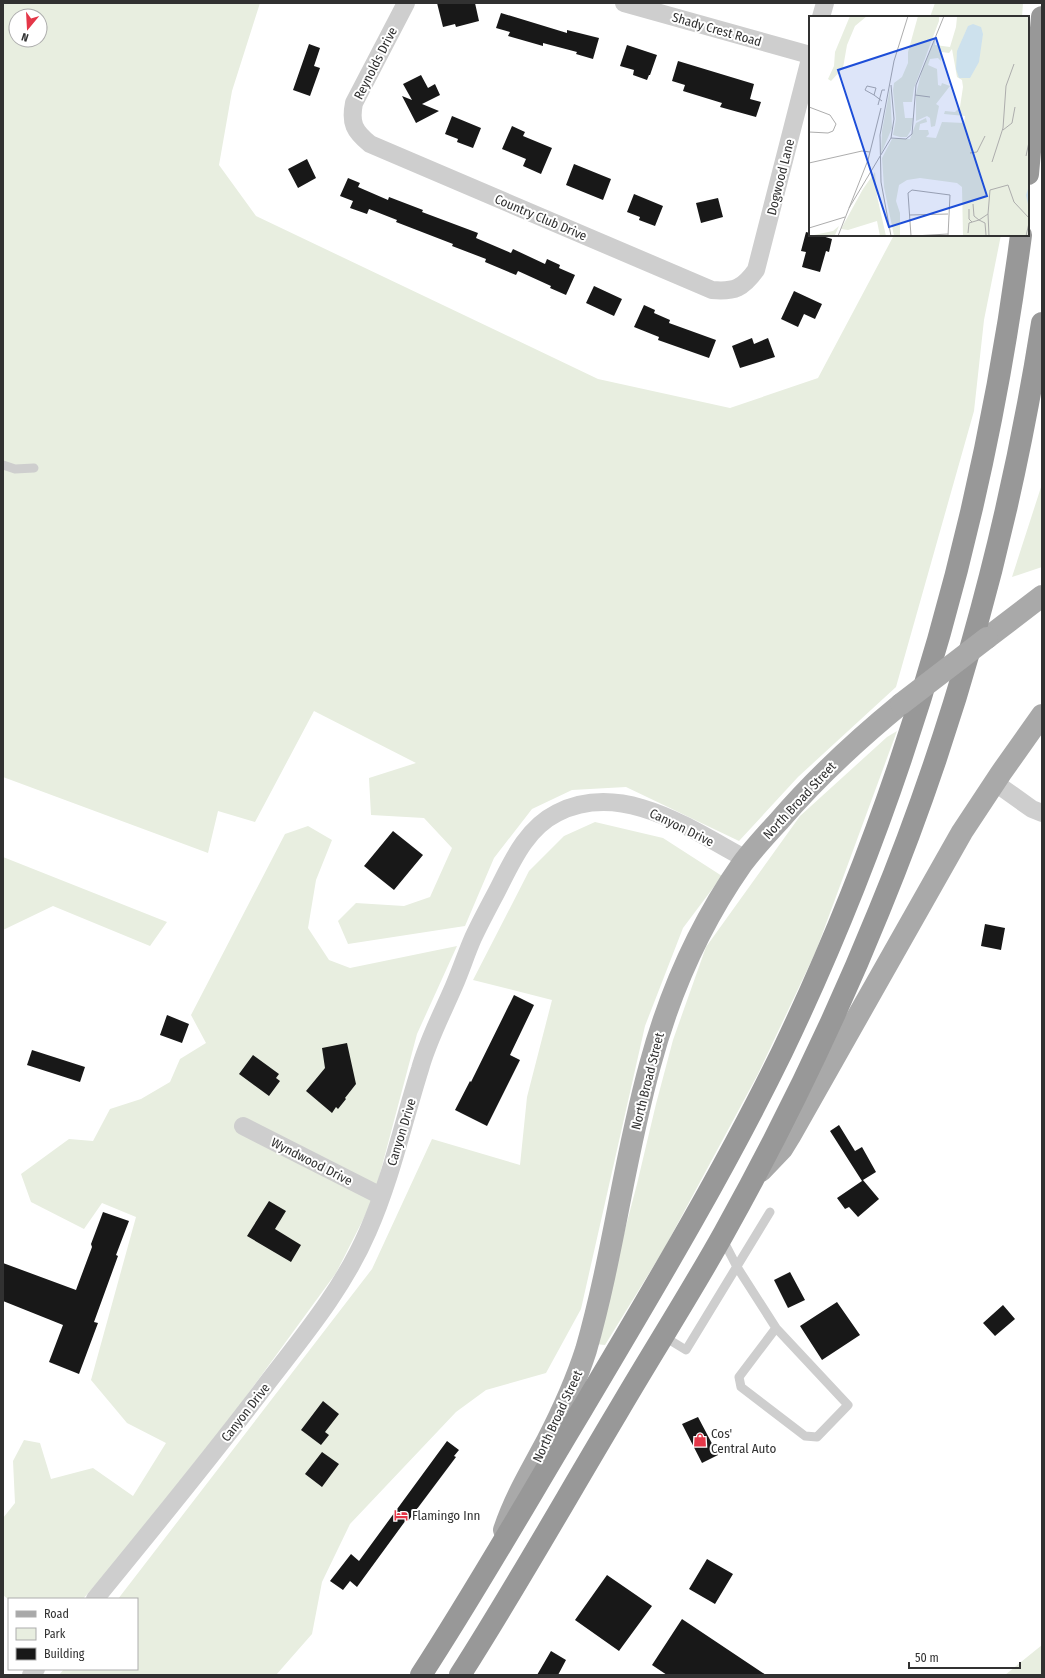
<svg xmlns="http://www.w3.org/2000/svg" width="1045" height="1678" font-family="'Fira Sans Condensed',sans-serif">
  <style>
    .green { fill: #e8eee0; fill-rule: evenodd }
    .building { fill: #181818 }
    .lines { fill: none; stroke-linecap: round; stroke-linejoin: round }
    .lane { stroke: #cecece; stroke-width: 9 }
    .street { stroke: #cecece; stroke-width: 18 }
    .primary { stroke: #a9a9a9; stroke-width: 22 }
    .highway { stroke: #989898; stroke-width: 22 }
    .primary-bridge { stroke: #a9a9a9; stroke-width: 22 }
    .labels { text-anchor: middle; stroke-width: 4; stroke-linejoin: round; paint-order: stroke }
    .street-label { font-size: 13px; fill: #313131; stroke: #fff }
    .poi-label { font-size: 13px; fill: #313131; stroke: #fff; text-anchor: start }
    .inset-river { fill: none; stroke: #cde1ed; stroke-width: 2 }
    .inset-road { fill: none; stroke: #adadad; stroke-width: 1 }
    .view { fill: #1d4ed8; fill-opacity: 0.15; stroke: #1d4ed8; stroke-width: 2 }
    .inset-edge { fill: none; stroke: #313131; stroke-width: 2 }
  </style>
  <rect width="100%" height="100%" fill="#fff"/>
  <path class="green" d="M3,3H260L232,91L219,165L256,216L598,379L730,408L818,378L894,235H1001L984,320L974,411L896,687L798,777L739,841L626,787L572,790L532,809L494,858L465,926L348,944L338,921L356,903L404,906L430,897L452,848L424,818L371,815L369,778L416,763L314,711L255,822L218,811L208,853L3,777ZM16,16H40V40H16Z
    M935,3H1023L1022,17H930Z
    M1042,484V567L1012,577Z
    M897,731L816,951L758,1074L664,1249L605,1345L595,1344L637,1184L656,1104L673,1040L706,947L800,816L887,737Z
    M595,822L663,838L722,876L683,928L645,1026L581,1309L546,1373L486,1390L456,1412L350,1524L322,1582L312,1634L276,1675H59L64,1669H137V1599H118L372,1269L432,1139L520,1165L527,1097L552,1000L473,980L529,871L564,836Z
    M308,826L332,840L316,880L308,928L329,960L350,968L457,946L417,1034L373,1200L336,1273L234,1413L116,1561L83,1599L9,1600L3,1595V1518L15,1503L13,1461L24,1440L40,1443L51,1479L93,1468L133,1496L166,1443L127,1423L91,1380L136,1217L102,1203L84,1229L31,1202L21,1174L69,1139L93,1141L110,1109L141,1099L170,1082L180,1059L206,1043L191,1015L285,834Z
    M3,857L167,922L150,946L53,906L3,930Z
    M1042,1645V1675H1005Z"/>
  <path class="building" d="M437,3H475L479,21L456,27L455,24L443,27Z
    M501,13L567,33V30L599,38L593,59L576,54L577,52L543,43V46L508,36L510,32L496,28Z
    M309,44L320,48L314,66L320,68L310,96L293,90Z
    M627,45L657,55L650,75H649L647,80L633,75L634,70L620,66Z
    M678,61L754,84L750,99L761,102L756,117L720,107L722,103L683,91L685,85L672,81Z
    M421,75L428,88L435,84L440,95L422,104L439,111L416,123L402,96L412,100L403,84Z
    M452,116L481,128L473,148L457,142L458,139L445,134Z
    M512,126L525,132L523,136L552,148L541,174L523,166L526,159L502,149Z
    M307,159L316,178L298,188L288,169Z
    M574,164L611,179L603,200L566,185Z
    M348,178L360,183L358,187L388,200L389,197L423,210L422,212L478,233L476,238L511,253L513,249L545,264L547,259L560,265L559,268L575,275L566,295L550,288L551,286L518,271L516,275L485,262L486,259L452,246L453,244L396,222L397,220L369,209L367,214L350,208L353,201L340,196Z
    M634,194L663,206L655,226L639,220L640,217L627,212Z
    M718,198L723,217L701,223L696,203Z
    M806,232L810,233V235H819L832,239L829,252L826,251L820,272L802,267L806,252L801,251Z
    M594,286L622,299L614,316L586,303Z
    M794,291L822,304L815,319L804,314L798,327L781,319Z
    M644,305L655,310L654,313L670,320L669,323L716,340L709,358L658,340L659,337L634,327Z
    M752,338L754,344L768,338L775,357L740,368L732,346Z
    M393,831L423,855L394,890L364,866Z
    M985,924L1005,928L1001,950L981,946Z
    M514,995L534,1005L510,1055L520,1060L487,1126L455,1110L470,1081L471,1082Z
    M167,1015L189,1024L182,1043L160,1035Z
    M347,1043L356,1084L345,1098L346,1099L338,1109L336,1107L332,1113L306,1091L325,1068L322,1048Z
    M32,1050L85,1067L80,1082L27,1065Z
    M253,1055L279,1074L276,1078L280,1081L269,1096L239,1074Z
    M839,1125L855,1151L862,1147L876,1172L863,1180L879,1199L858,1217L849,1207L845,1209L837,1198L862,1181L830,1131Z
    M269,1201L286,1211L275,1229L301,1245L291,1262L247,1236Z
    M103,1212L129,1221L116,1255L118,1256L94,1322L98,1323L79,1374L49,1362L63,1325L3,1301V1263L76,1290L92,1247L91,1244Z
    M790,1272L805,1300L788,1308L774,1280Z
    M837,1302L860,1335L822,1360L800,1326Z
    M1003,1305L1015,1319L995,1336L983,1323Z
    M323,1401L339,1414L325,1432L329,1435L321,1445L301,1430Z
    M698,1417L718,1455L702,1463L682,1424Z
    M447,1441L459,1450L454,1456L456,1457L408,1521L406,1520L357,1587L350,1581L343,1590L330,1581L351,1554L359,1561Z
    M322,1452L339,1464L322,1487L305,1474Z
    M707,1559L733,1574L715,1604L689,1589Z
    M607,1575L652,1606L619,1651L575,1620Z
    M682,1619L766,1675H667L652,1665Z
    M551,1651L566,1660L558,1675H537Z"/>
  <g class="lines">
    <path class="lane" d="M3,465L15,469L34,468
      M722,1238L737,1267L776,1328L739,1377L741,1387L805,1436L817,1437L848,1405L776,1328
      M663,1336L686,1350L770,1212"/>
    <path class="street" d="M406,3L354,103C350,123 354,131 370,144L712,290C735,292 743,288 756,270L810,59
      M624,3L810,55
      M821,17L825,3
      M994,782L1032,809L1042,813
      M243,1126L381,1196
      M95,1599C154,1527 212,1456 268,1382C305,1334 344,1287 368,1231C391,1179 403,1123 420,1069C428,1040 442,1014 454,986C461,970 466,954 473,938C480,923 488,908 496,893C511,864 525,829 557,813C622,780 690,829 746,859
      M31,1675L36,1669"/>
    <path class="primary" d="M987,638L1042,596
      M761,1171L782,1149L790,1136L962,832L1001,773L1042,715
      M504,1530C515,1497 531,1471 547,1441C562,1412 576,1381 586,1350C613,1256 624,1159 650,1065C669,994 700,924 742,864C753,849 766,835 779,821C816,778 857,740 901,704"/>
    <path class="highway" d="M1028,174L1042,17
      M421,1675C477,1589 528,1499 581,1411C651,1293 722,1175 782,1052C907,791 984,521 1021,235
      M460,1675C515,1589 565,1500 617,1413C652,1353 690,1294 724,1233C782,1129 834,1022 879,911C957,722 1010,525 1042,323"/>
    <path class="primary-bridge" d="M901,704L987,638"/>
  </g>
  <defs>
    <g id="shop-bare" transform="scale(1.08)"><path d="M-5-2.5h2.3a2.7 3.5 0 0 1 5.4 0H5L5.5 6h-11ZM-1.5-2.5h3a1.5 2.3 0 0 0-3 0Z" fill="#e43748" stroke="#fff" stroke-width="2.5" paint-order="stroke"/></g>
    <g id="hotel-bare" transform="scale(1.08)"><path d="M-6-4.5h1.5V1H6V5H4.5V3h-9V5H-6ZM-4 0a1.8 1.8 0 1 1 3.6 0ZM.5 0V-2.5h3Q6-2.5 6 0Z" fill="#e43748" stroke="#fff" stroke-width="2.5" paint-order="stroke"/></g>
  </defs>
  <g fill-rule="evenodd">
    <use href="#shop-bare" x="700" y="1440"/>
    <use href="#hotel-bare" x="401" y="1515"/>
  </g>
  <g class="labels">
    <g class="street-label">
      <text transform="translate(717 29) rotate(16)" y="5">Shady Crest Road</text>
      <text transform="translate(375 63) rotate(-63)" y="5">Reynolds Drive</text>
      <text transform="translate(780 177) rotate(-76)" y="5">Dogwood Lane</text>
      <text transform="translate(541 217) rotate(23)" y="5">Country Club Drive</text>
      <text transform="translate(799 800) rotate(-47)" y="5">North Broad Street</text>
      <text transform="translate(682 827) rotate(26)" y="5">Canyon Drive</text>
      <text transform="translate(647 1081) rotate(-76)" y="5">North Broad Street</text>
      <text transform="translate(401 1132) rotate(-73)" y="5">Canyon Drive</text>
      <text transform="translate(312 1161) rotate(27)" y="5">Wyndwood Drive</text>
      <text transform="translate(245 1412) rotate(-52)" y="5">Canyon Drive</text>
      <text transform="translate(557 1416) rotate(-65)" y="5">North Broad Street</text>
    </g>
    <g class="poi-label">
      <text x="711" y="1438">Cos'<tspan x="711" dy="15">Central Auto</tspan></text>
      <text x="412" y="1520">Flamingo Inn</text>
    </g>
  </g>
  <g transform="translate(809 16)">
    <rect width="220" height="220" fill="#fff"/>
    <path d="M41,0H58L46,10L38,29L34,52L22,65L19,63L25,50L26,36ZM109,0H130V5L105,72L103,86H94L96,102H104L102,114L98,121H91L84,119L87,103L84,74L85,67L93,61L99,47V36ZM145,0H220V220H154L153,171L148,167L111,162L98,164L90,169L87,185L91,197V220H85L75,171L73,142L83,123H101L107,107L117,102L118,106L111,108L110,114H119L120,118L117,121L127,122L133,106L155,107L156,100L135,98L136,95L146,96L151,91L154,71L153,64L148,61L143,33L140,37L133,36L132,45L129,42L121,43L119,49L128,53L129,69L132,70L133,67L141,70L127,88L130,90L126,110L122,111L121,102L118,100L107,105V78L113,54L126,23V29L141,31L147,11L148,1ZM81,72L83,112L72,138L73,115ZM66,156L68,180L77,220H71L68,205L39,214L32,213L54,173ZM30,210L26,219L0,220L24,215Z" fill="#e8eee0"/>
    <path d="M164,8L172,11L174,18L170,46L161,62H150L147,53L148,35L159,10Z" fill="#cde1ed"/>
    <path class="inset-river" d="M220,173L218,179L220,188"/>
    <path class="inset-road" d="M65,79L56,74L58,70L67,72L65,79L73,85M106,79L121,81M69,89L73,74H76M0,91L21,99L27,108L24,115L19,117L0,116M194,114L203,107L206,91M82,122L97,123L103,118L107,69L135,0M161,137L168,136L176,120M217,140L220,126M183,146L194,112L197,70L205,48M0,147L53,135L61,136M164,188L165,200L170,204M40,192L82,122L85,103L82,69M160,193V203L163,206M179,198L181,174L199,169L205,186L220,202M101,199L139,198M0,212L36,201M159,217L160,207L170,204M177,219L176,207L170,204L179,198L180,220M29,220L59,144L72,92M82,220L72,166L71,119L85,45L99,0M102,220L99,177L103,174L141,179L139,220M105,220L139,218M217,220L220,207"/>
    <path class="view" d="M127,22L178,180L80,211L29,54Z"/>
    <rect width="220" height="220" class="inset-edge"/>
  </g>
  <rect width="1045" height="1678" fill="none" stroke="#313131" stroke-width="8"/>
  <rect x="8" y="1598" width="130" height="72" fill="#ffffff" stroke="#adadad"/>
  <rect x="16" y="1611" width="20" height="6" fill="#a9a9a9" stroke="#adadad"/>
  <text x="44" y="1618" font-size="12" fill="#313131">Road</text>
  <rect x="16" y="1628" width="20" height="12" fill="#e8eee0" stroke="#adadad"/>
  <text x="44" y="1638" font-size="12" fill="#313131">Park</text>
  <rect x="16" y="1648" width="20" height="12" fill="#181818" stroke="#adadad"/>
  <text x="44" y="1658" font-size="12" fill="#313131">Building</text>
  <g transform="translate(28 28) rotate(198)"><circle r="19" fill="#ffffff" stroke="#adadad"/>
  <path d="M0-3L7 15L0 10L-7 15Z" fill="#e43748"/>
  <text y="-6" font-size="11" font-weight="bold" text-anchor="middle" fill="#313131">N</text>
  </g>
  <path d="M909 1662v6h111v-6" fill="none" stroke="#313131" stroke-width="2"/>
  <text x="915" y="1662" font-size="12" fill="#313131" stroke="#ffffff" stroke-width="3" paint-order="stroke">50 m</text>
</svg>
